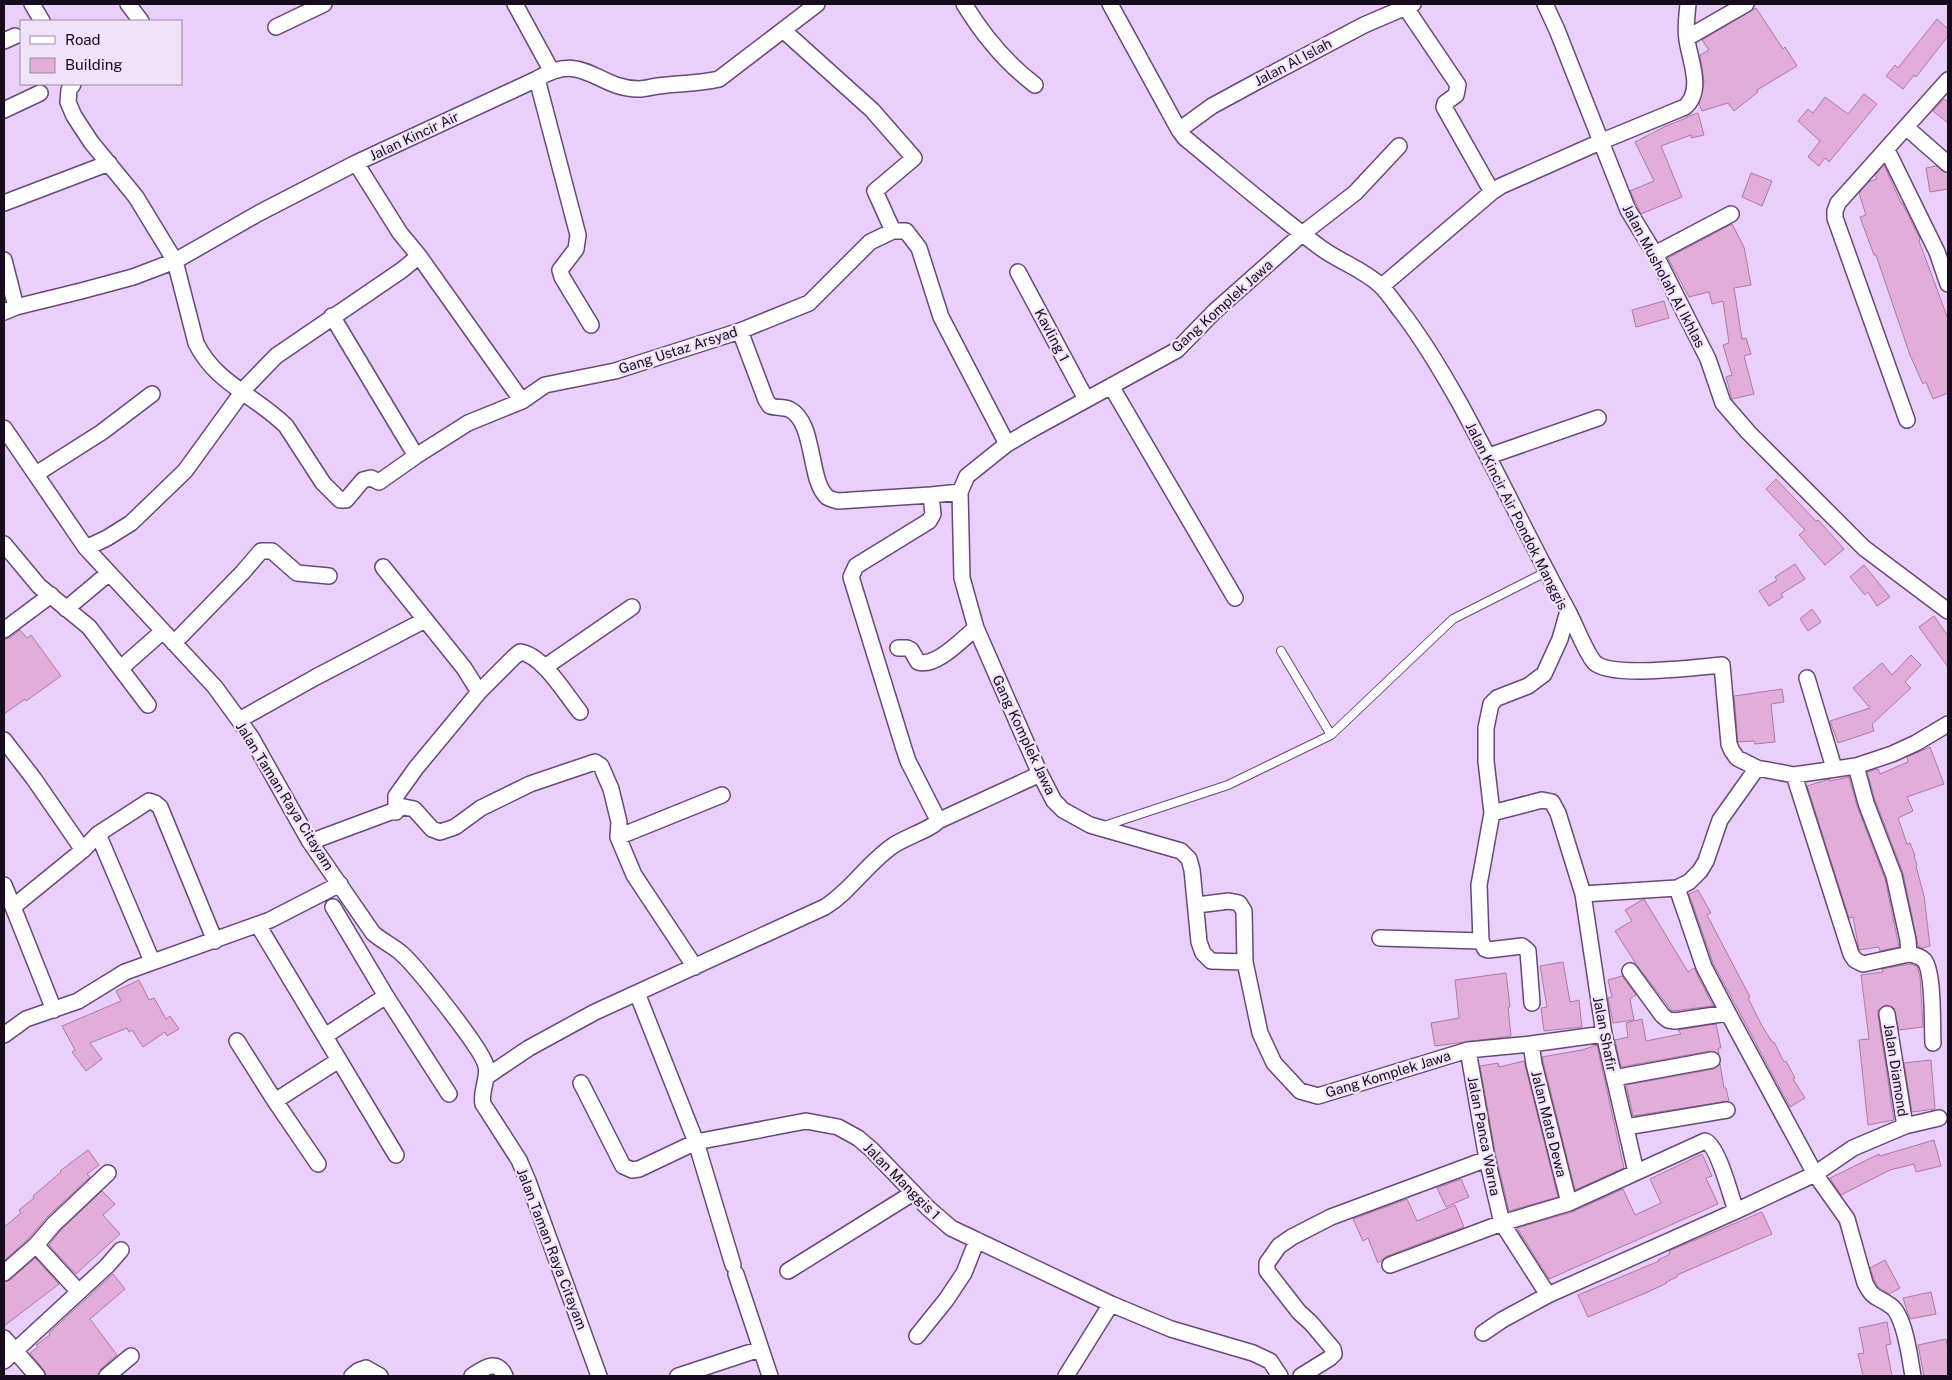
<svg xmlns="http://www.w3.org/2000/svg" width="1952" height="1380" font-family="'Public Sans',sans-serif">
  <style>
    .building { fill: #e2aed9; stroke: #ac7aa4 }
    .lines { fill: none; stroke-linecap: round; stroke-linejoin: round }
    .lane-casing { stroke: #674979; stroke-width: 10 }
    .street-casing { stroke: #674979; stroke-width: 18 }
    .lane { stroke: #fff; stroke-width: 8 }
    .street { stroke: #fff; stroke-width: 15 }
    .labels { text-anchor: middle; stroke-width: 4.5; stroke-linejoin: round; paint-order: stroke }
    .street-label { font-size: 14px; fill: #170b1e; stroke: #f0e2f9 }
  </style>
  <rect width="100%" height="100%" fill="#ebcffb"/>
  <path class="building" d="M1756,8L1783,49L1785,47L1797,66L1757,90L1758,92L1734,111L1728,103L1702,111L1699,104L1704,83L1700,55L1709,50L1702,40Z
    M1937,19L1948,29V36L1916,77L1914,75L1903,89L1886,76L1895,65L1898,68Z
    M1864,94L1877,104L1829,162L1825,158L1819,166L1808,157L1820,141L1798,121L1808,109L1813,113L1825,97L1848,114Z
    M1944,99L1948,102V123L1933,111Z
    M1698,113L1704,135L1691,138V135L1661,146L1682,197L1641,214L1630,191L1654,181L1635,142L1664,127L1686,118V117Z
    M1884,165L1901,203H1902L1920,239L1919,241L1948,319V393L1933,399L1926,382L1923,384L1910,355L1876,255H1874L1860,217L1866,215L1859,193L1870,181L1877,179L1875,175Z
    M1936,166L1942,171L1948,173V189L1930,192L1926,168Z
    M1751,173L1772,181L1762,206L1742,197Z
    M1732,224L1744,247L1751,285L1734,288L1742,339L1746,338L1751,354L1744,356L1754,394L1732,399L1726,377L1732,375L1723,345L1729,343L1723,301L1712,304L1709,292L1689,297L1668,258Z
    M1664,301L1669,318L1636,327L1632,310Z
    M1776,479L1816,521L1818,520L1844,549L1825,565L1799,535L1805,530L1766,489Z
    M1795,564L1805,579L1781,594L1783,597L1769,606L1759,591L1777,580L1775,577Z
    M1864,565L1890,597L1877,606L1868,592L1865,595L1850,577Z
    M1812,609L1821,622L1808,631L1800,619Z
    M1934,616L1948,636V667L1919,627Z
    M20,630L27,638L31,635L61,676L26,701L25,699L4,714V639L10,638Z
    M1911,655L1921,665L1905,682L1911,688L1872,724L1874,731L1838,743L1830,721L1870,708L1853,688L1882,663L1892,675Z
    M1782,689L1784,702L1771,704L1775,742L1755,744L1754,741L1738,742L1734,696Z
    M1930,747L1944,784L1907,797L1913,811L1898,818L1907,844L1910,843L1915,856H1914L1917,865L1916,866L1924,896L1930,946L1922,948L1918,946L1903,873L1875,800L1867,772L1878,769L1880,774L1908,762L1907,757Z
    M1849,777L1857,806L1885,879L1899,947L1880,951L1879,947L1859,950L1853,917L1849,918L1807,786L1830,779V781Z
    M1698,890L1711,913L1707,915L1750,997L1748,998L1762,1026L1773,1043L1774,1042L1784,1062L1786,1061L1795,1078L1793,1079L1805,1098L1790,1107L1713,963L1689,894Z
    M1644,899L1688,972L1694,968L1713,1006L1672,1011L1636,964L1615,931L1632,921L1625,910Z
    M1563,962L1570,1002L1579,1000L1582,1027L1544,1031L1541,1008L1547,1007L1540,966Z
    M1909,964L1917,966L1920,977L1923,1027L1899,1030L1894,1008L1886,1005L1878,1010V1015L1894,1120L1868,1125L1859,1040L1869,1039L1861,975L1883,972L1882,969Z
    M1506,973L1510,1007H1508L1511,1036L1435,1046L1431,1023L1459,1018L1455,980Z
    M1622,976L1636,995L1630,999L1634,1020L1613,1023L1608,998L1612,997L1608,980Z
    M139,980L149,1000L154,998L166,1019L170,1016L179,1029L167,1036L165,1032L143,1047L132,1030L129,1032L127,1028L90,1043L102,1059L86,1071L72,1052L75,1050L62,1026L121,1001L116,991Z
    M1642,1019L1646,1041L1681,1034L1678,1030L1716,1024L1721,1048H1718L1719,1054L1710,1051L1621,1067L1615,1040L1628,1037L1626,1023Z
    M1597,1045L1624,1168L1575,1190L1542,1057L1582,1050Z
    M1931,1060L1935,1109L1912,1112L1904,1063Z
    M1524,1061L1558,1197L1509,1211L1496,1157L1480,1066L1498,1063L1499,1067Z
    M1720,1064L1724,1088H1726L1729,1101L1633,1116L1626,1085L1714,1069Z
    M1934,1140L1941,1166L1916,1172L1914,1164L1890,1170L1841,1195L1830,1178L1879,1154L1880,1156Z
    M88,1150L99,1165L87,1174L90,1177L47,1217L29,1238L4,1261V1227L21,1213L19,1210L34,1198L33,1196L61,1172L60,1171Z
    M1702,1154L1712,1176L1706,1178L1718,1204L1549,1279L1517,1228L1572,1212L1623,1189L1635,1215L1661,1203L1650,1179Z
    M1461,1179L1469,1197L1446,1207L1437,1188Z
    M102,1191L115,1204L103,1215L120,1234L76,1274L49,1245L61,1230Z
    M1407,1199L1417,1221L1455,1205L1464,1227L1387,1256L1378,1263L1368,1238L1363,1241L1353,1219Z
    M1762,1212L1772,1234L1677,1275V1277L1666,1282L1667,1283L1648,1292L1588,1317L1578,1295L1659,1261L1658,1260L1670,1254L1669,1251Z
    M35,1258L59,1284L4,1326V1282L10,1280Z
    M1885,1260L1900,1288L1889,1294L1878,1287L1874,1279L1870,1268Z
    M113,1274L125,1289L90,1319L117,1355L101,1369L98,1376H46L44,1370L30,1353L38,1347L36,1345L50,1335L49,1333Z
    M1931,1292L1936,1314L1910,1319L1903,1298Z
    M1887,1322L1891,1344L1886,1345L1892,1376H1863L1858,1354L1864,1353L1859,1328Z
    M1946,1339L1948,1350V1376H1924L1918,1345Z"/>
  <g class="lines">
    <g class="lane-casing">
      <path id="lane" d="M1281,651L1331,735
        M1104,826L1228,785L1331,735L1453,619L1546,572"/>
    </g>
    <g class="street-casing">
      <path id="street" d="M32,4L42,21
        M128,4L141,21
        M515,4L551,70
        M964,4C983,35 1006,63 1035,85
        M1110,4L1179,130L1185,138C1230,175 1274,213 1321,248C1340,262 1363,269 1381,286C1388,293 1394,302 1400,310C1423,339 1441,370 1459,402C1497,471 1530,542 1568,611L1560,639L1544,674L1528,686L1497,698L1491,704L1486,728V761L1492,813L1479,885L1481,941L1485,949L1488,950L1522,946L1528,951L1532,1003
        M1545,4L1557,30L1628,210L1655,254L1708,359L1723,403L1748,432L1864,548L1948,611
        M1406,8L1458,85L1456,95L1445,103L1444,107L1492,192
        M276,27L324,4
        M1687,38L1746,4
        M4,41L15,36
        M537,79L578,235L576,249L560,270L562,277L591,325
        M73,84L69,90L68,102L74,116L91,142L136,197L175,261L196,343C215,383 256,396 286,426L323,483L340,500H346L363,480L371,478L379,482L416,456L468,423L522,401L545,385L615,371L740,331L809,303L870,242L893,231L875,191L914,158L872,110L783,30
        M4,110L40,93
        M1907,128L1948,164
        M1179,130L1212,106L1260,80L1364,25L1413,4
        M1399,146L1355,193L1302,234L1215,311L1177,350L1029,431L1007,444L967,476L960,492L962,578L976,628L1040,774L1054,801L1063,810L1090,825L1181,851L1189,859L1192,870L1199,942L1203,953L1211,961L1245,962L1260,1033L1274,1063L1300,1091L1318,1096L1468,1050L1531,1044L1604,1034
        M1887,150L1937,252L1948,284
        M4,203L109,163
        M893,231H906L919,248L941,317L1007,444
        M1655,254L1731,214
        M419,256L522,401
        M4,260L16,307
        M1018,272L1086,399
        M1382,286L1492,192L1501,186L1600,142L1685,107C1704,90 1690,61 1687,40C1685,28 1687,15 1688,4
        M4,312L16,307L81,291L133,277L175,261L259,213L356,163L537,79C584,50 596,89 639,89C645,89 651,87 658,86C678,83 699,84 719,79L817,4
        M332,316L416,456
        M740,331L766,400L770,406C776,408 783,407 789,409C816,422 808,480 827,497C830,499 834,500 838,501L931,495L960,492
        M1111,386L1235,598
        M1907,420L1835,218V211L1838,203L1948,80
        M4,428L86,548L215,687L239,720L251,737L310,842L373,933C382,941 393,946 401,953C416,966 483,1050 486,1066C489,1079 480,1091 483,1104L519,1160L528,1181L599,1376
        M1489,456L1598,418
        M36,474L102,432L152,394
        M4,544L39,586L89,627L148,705
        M86,548L107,538L131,523L185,471L246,387L276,356L402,270L419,256L400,233L356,163
        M383,567L464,668L479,692L416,768L396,796V812
        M66,609L109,573
        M1568,611C1575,624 1585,651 1594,662C1610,679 1697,667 1722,665L1729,744L1732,751L1737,758L1757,768L1794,775L1856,766L1892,754L1916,743L1948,724
        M4,630L51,595
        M174,643L243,572L261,551H272L297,573L329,576
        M898,648H907L911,650L918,662C936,668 962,639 976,628
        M545,667L632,607
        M121,668L163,631
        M1807,678L1834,768
        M479,692L514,657L520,652C543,655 566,695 580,712
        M239,720L316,677L425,620
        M4,740L34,779L83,850
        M1794,775L1851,954L1855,960L1863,964L1909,954L1908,940L1894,876L1866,803L1856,766
        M1492,813L1542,800L1552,802L1558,813L1583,894L1604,1034L1636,1172
        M938,821L1040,774
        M98,834L152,961
        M618,837L722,795
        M310,842L404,807L414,809L432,829L440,832L455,827L481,808L530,784L595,762L601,766L611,789L619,822L618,837L634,875L695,967
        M4,885L13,907
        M1677,888L1704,967L1728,1013L1815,1174L1847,1219L1865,1283C1874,1301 1878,1296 1891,1306C1905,1316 1910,1359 1913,1376
        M1583,894L1677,888L1689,882L1700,871L1706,861L1720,820L1757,768
        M1197,905L1229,901L1239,903L1244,911L1245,962
        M333,907L386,996L449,1094
        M258,925L396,1155
        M1380,938L1481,941
        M1909,954C1914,955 1920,956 1924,960C1934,971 1932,1026 1933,1043
        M1630,971L1662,1015L1668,1020L1675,1021L1728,1013
        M637,993L696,1142L733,1265
        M54,1010L13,907L83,850L98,834L149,801L155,803L160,807L215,941
        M1887,1014L1905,1126
        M4,1035L26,1019L78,1001L125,972L270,920L340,884
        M325,1036L386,996
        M237,1041L275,1101
        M1531,1044L1534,1064L1569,1203
        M1468,1050L1487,1159L1502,1223L1548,1295
        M486,1077L529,1048L595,1012L825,907C852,890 868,862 894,845C904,838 933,828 938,821L935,814L908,761L904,749L851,577L856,566L929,521L933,514L931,495
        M1614,1078L1712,1060
        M581,1083L623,1166L632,1170L639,1169L696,1142L806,1121L838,1127L858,1138L871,1149L928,1208L951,1228L1111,1304L1171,1329L1253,1353L1270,1361L1280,1376
        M1626,1127L1727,1110
        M318,1164L275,1101L339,1060
        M1736,1211L1815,1174L1853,1148L1905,1126L1939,1118
        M36,1245L79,1292
        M1390,1265L1502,1223L1569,1203L1705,1141C1718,1145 1731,1197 1736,1211L1548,1295L1502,1320L1483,1333
        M788,1271L913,1193
        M4,1273L36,1245L54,1224L108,1173
        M736,1274L770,1376
        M917,1336L946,1300L964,1273L977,1240
        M4,1338L37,1376
        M4,1361L107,1266L121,1250
        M107,1376L131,1356
        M352,1376L358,1371L366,1368L380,1376
        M472,1376C484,1368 497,1358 505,1376
        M678,1376L760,1349
        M1066,1376L1111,1304
        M1301,1376L1330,1358L1334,1354L1333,1349L1311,1323L1299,1312L1267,1271V1263L1279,1246L1292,1237L1331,1217L1487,1159"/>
    </g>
    <use href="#lane" class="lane"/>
    <use href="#street" class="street"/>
  </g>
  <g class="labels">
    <g class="street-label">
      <text transform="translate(1293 62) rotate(-28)" y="5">Jalan Al Islah</text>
      <text transform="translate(414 136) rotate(-25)" y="5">Jalan Kincir Air</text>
      <text transform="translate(1664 276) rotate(62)" y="5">Jalan Musholah Al Ikhlas</text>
      <text transform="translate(1222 306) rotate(-42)" y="5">Gang Komplek Jawa</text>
      <text transform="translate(1052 335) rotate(62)" y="5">Kavling 1</text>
      <text transform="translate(678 350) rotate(-18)" y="5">Gang Ustaz Arsyad</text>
      <text transform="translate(1517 516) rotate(63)" y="5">Jalan Kincir Air Pondok Manggis</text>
      <text transform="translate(1024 735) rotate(65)" y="5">Gang Komplek Jawa</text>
      <text transform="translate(285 796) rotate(58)" y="5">Jalan Taman Raya Citayam</text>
      <text transform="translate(1605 1034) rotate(79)" y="5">Jalan Shafir</text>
      <text transform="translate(1896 1070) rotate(81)" y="5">Jalan Diamond</text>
      <text transform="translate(1388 1074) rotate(-17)" y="5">Gang Komplek Jawa</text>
      <text transform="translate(1549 1124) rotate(76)" y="5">Jalan Mata Dewa</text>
      <text transform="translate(1484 1136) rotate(79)" y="5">Jalan Panca Warna</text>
      <text transform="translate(902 1181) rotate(45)" y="5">Jalan Manggis 1</text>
      <text transform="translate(552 1249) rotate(69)" y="5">Jalan Taman Raya Citayam</text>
    </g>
  </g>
  <rect width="1952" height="1380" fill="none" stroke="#170b1e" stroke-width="10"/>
  <rect x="20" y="20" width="162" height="65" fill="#f0e2f9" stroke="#998ca1"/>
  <rect x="30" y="36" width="25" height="8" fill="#ffffff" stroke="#998ca1"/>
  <text x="65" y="45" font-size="15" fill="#170b1e">Road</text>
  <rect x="30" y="58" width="25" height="15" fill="#e2aed9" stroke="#998ca1"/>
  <text x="65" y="70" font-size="15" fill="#170b1e">Building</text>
</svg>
